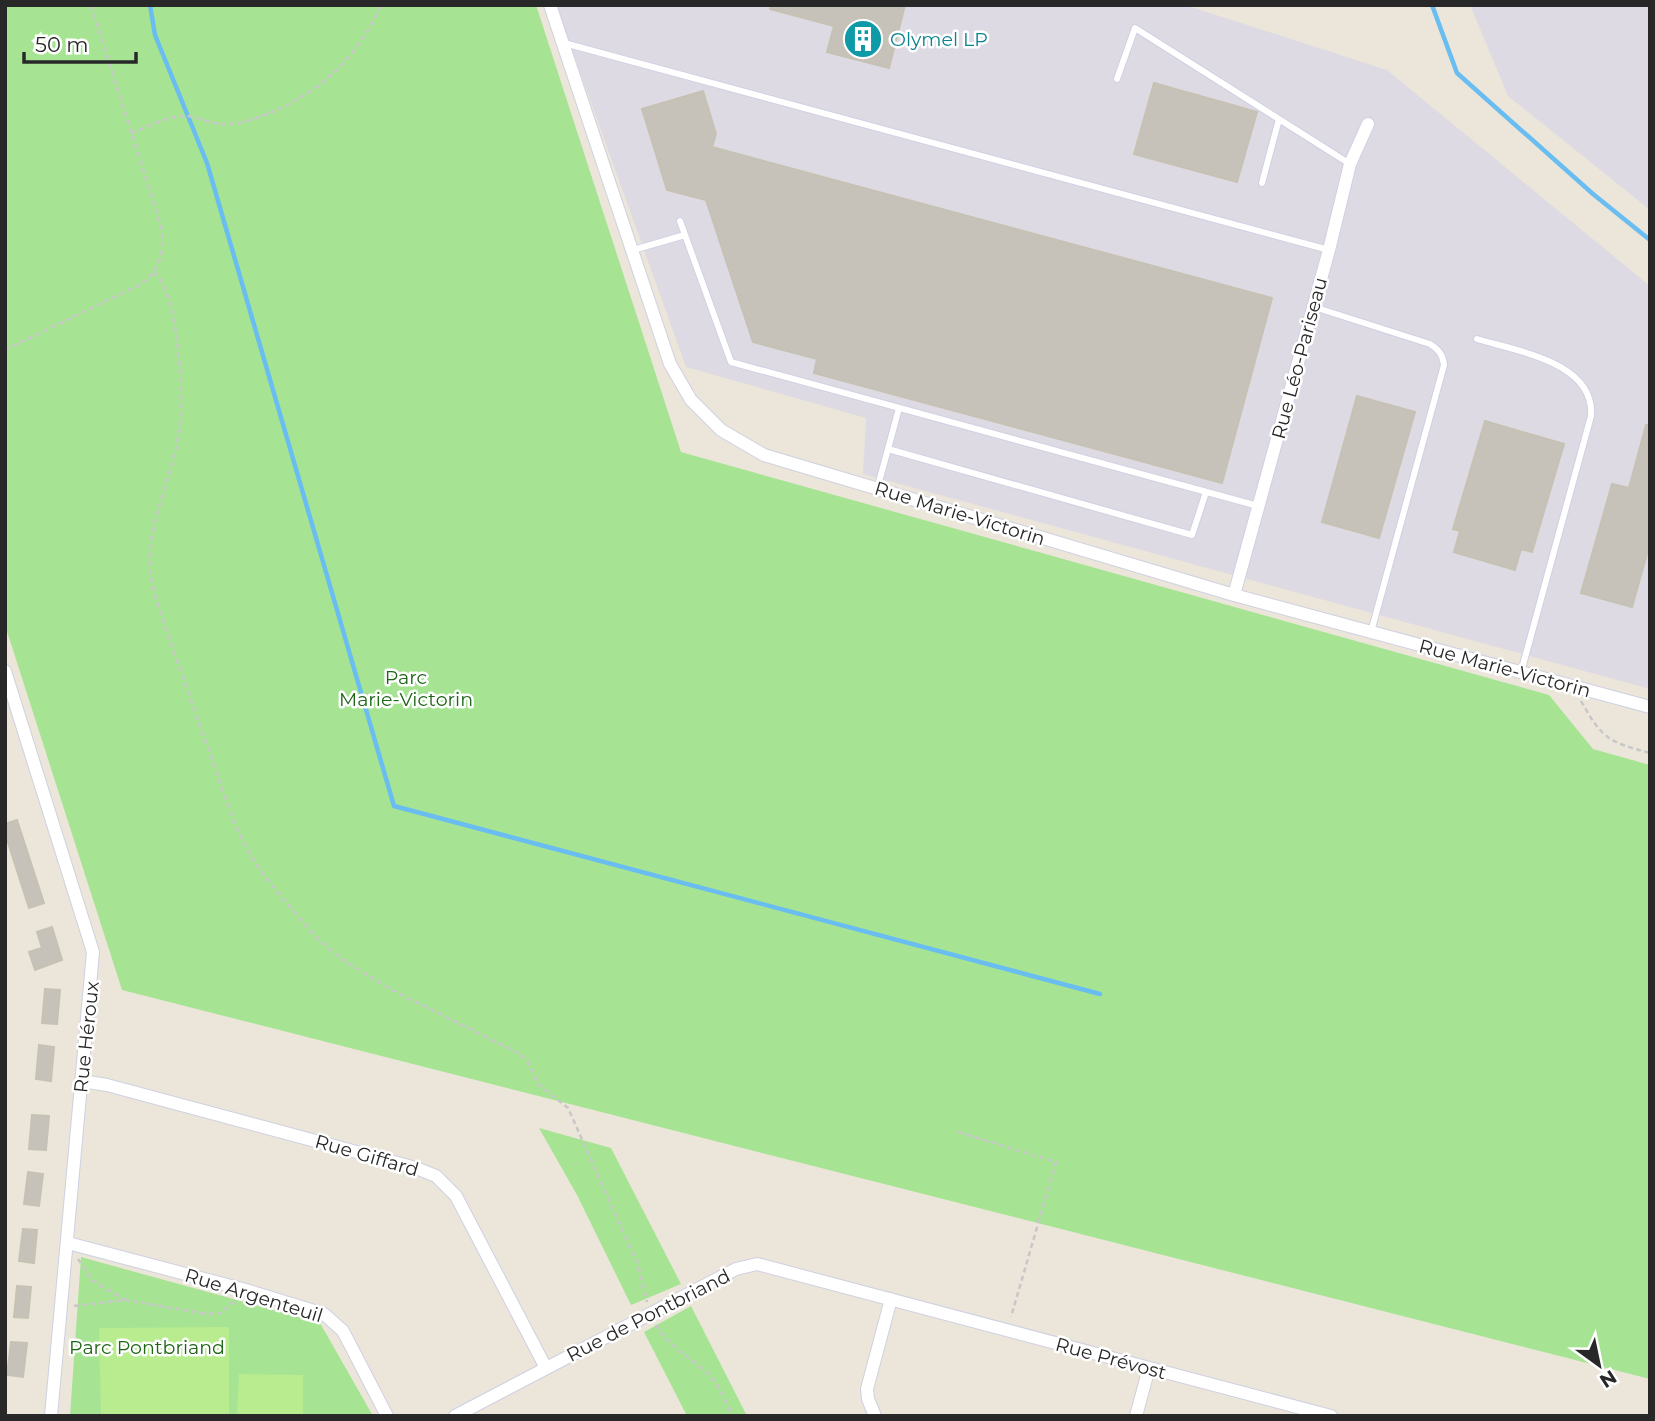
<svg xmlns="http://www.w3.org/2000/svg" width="1655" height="1421" font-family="Montserrat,sans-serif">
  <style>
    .industrial { fill: #dedae3 }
    .green { fill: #a6e494 }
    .pitch { fill: #b9eb8f }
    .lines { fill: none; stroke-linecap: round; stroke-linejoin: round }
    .stream { stroke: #69bdf1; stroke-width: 4.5 }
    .building { fill: #c6c2b9; stroke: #c6c2b3; stroke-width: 2 }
    .lane-casing { stroke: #cfd0e2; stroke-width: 8 }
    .street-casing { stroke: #cfd0e2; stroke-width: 14 }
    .path { stroke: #c7c7c7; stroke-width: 2.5; stroke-dasharray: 5 3.5; stroke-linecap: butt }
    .lane { stroke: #fff; stroke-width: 6 }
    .street { stroke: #fff; stroke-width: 12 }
    .labels { text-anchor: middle; stroke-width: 5; stroke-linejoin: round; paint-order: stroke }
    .culture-label { font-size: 19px; fill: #0d838f; stroke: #fff; text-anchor: start }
    .street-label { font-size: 19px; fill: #282828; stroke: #fff }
    .park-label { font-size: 19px; fill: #1f6618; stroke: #fff }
  </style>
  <rect width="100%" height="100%" fill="#ebe6d9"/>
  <path class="industrial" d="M556,5H1185L1387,70L1650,286V689L863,474L866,418L686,367Z
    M1470,5H1650V210L1508,96Z"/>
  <path class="green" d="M5,5H536L681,452L1549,695L1593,749L1650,765V1379L122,990L5,625Z
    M539,1128L611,1148L681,1284L631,1305L577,1195Z
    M81,1257L320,1323L373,1416H70Z
    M691,1306L747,1416H687L644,1332Z"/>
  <path class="pitch" d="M229,1327V1416H101L99,1328Z
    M239,1374L303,1375V1416H237Z"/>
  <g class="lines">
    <path class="stream" d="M150,5L155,35L207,163L394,806L1100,994
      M1432,5L1457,73L1593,194L1650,240"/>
  </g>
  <path class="building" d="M771,5H905L889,68L827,52L834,26L770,9Z
    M1154,83L1257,112L1237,182L1134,154Z
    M703,91L716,134L712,147L1272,298L1222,483L814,373L817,359L753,342L706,200L667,190L642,109Z
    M1357,396L1415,412L1379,538L1322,522Z
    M1485,421L1564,444L1532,552L1521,549L1515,570L1454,552L1460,531L1453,529Z
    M1646,425H1650V543L1632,607L1581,593L1612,484L1629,488Z
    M17,820L44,903L29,908L5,833V824Z
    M52,927L62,960L35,970L29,952L42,948L37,932Z
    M45,989L60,990L57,1024L42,1023Z
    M39,1045L54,1047L51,1081L36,1079Z
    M32,1115L49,1116L46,1150L29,1149Z
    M28,1172L43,1174L39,1206L24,1204Z
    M23,1229L37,1230L34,1263L19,1261Z
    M17,1286L31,1287L28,1318L14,1317Z
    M11,1342L27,1343L23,1377L7,1375Z"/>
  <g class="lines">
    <g class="lane-casing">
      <path id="lane" d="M564,43L1329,250
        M1117,79L1135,28L1350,164
        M1262,183L1279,119
        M680,221L731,362L1258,506
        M633,250L685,235
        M1314,307L1430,344C1439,350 1443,355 1444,365L1371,632
        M1477,339C1516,351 1595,362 1591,416L1521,672
        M888,449L899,408
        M877,489L888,449L1192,535L1206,492"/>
    </g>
    <g class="street-casing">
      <path id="street" d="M550,5L670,364L691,400L721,430L764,455L1234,595L1650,707
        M1234,595L1329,250L1350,164L1368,124
        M5,671L93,952L51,1416
        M82,1081L107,1085L416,1168L436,1176L456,1196L546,1368
        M68,1243L246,1290L324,1314L343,1331L387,1416
        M455,1416L736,1269L757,1264L1331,1416
        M875,1416L868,1399L867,1389L891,1299
        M1136,1416L1149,1368"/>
    </g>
    <path class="path" d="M131,133C148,127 169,115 188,116C202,118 215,126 230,124C244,123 259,117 272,112C323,90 358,56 381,5
      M154,272C180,295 185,405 178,439C171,477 152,515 150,554C149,574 154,593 160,612L235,825L250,855L269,882L316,937L340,958L390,989L520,1054L528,1062L538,1084L568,1108L638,1265L647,1302
      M5,350L139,285C160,272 166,249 161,226L91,5
      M1581,701C1602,739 1609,742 1650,753
      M958,1132L1056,1162L1011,1317
      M78,1259L92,1280L125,1300
      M74,1306L125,1300L207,1314L221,1313L236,1300
      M656,1325C669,1347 689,1356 707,1373C719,1385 726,1401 732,1416"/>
    <use href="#lane" class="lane"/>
    <use href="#street" class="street"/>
  </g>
  <defs>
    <g id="building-disc" transform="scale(2.0125)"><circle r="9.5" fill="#0f9aa8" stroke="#fff"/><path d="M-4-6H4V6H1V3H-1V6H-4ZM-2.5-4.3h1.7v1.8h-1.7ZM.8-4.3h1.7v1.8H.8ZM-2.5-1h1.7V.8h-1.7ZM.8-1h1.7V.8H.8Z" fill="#fff"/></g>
  </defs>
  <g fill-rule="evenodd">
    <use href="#building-disc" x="863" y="39"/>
  </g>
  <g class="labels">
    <g class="culture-label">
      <text x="890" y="46">Olymel LP</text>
    </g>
    <g class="street-label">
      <text transform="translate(1299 358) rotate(-75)" y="7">Rue Léo-Pariseau</text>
      <text transform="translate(960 513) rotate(17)" y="7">Rue Marie-Victorin</text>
      <text transform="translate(1505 668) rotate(15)" y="7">Rue Marie-Victorin</text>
      <text transform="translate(86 1037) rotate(-84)" y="7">Rue Héroux</text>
      <text transform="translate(367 1155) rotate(16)" y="7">Rue Giffard</text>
      <text transform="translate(254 1295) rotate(17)" y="7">Rue Argenteuil</text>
      <text transform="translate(648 1315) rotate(-27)" y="7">Rue de Pontbriand</text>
      <text transform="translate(1111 1358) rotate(15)" y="7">Rue Prévost</text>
    </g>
    <g class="park-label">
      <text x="406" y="684">Parc<tspan x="406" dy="22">Marie-Victorin</tspan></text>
      <text x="147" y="1354">Parc Pontbriand</text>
    </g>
  </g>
  <rect width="1655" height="1421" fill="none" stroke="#282828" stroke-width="14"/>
  <g transform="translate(1599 1365) rotate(147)" stroke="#ffffff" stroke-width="5" paint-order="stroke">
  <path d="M0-5L12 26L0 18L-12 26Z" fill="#282828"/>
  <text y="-10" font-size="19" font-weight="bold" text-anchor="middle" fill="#282828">N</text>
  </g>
  <path d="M24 52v10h112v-10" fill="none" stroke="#282828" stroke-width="3.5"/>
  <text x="35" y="52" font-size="21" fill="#282828" stroke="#ffffff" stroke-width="5" paint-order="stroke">50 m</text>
</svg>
